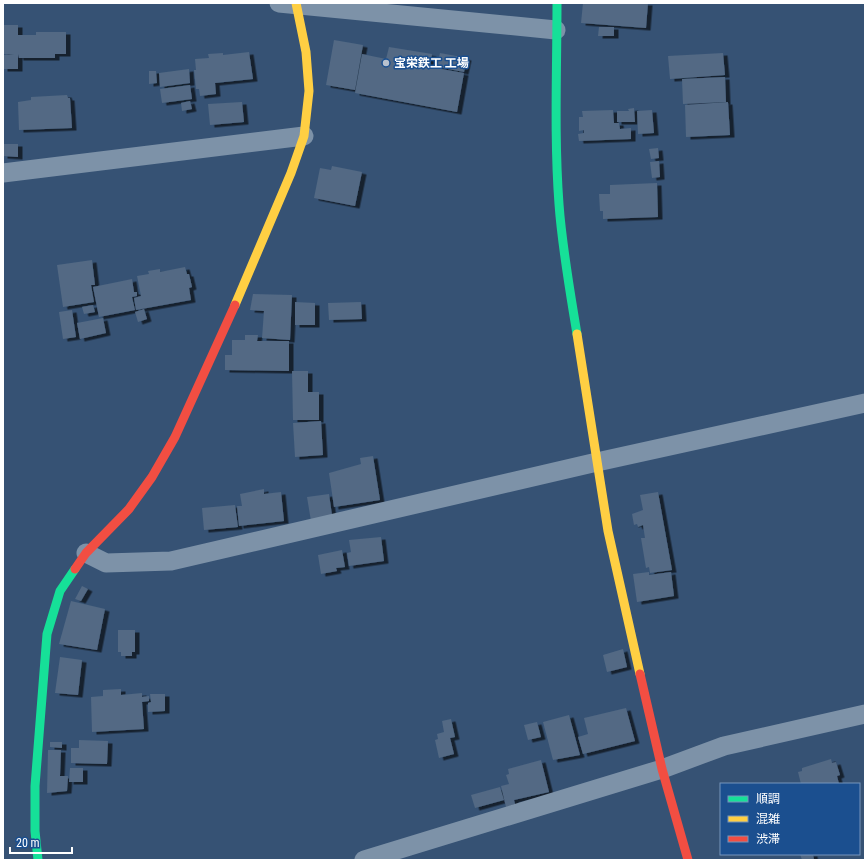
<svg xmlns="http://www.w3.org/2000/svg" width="868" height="863" font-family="'Roboto Condensed','Noto Sans JP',sans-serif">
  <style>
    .building { fill: #526984; filter: url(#shadow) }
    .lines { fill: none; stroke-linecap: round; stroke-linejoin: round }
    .street { stroke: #7d92a8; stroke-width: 19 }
    .fast { stroke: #16e098; stroke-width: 9 }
    .slow { stroke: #ffcf43; stroke-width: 9 }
    .jam { stroke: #f24e42; stroke-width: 9 }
    .poi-dot { fill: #b9c2ce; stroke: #1b4f8f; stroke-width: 1.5 }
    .labels { text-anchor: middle; stroke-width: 3; stroke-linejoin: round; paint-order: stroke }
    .poi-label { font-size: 12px; font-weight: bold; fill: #fff; stroke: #1b4f8f; text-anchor: start }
  </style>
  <defs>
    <filter id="shadow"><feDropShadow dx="4.5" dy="2.5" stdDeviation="0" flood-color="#0009"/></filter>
  </defs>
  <rect width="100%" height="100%" fill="#365274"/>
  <path class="building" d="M583,3H648L646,28L581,23Z
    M3,25H18V35H36V32H66V54H55V58H19L18,54V69H3V55H14L3,54Z
    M599,27H614V36H598Z
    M334,40L363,45L355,90L326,85Z
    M389,47L432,54L430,67L464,73L457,112L355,93L362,54L386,59Z
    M249,52L253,79L215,83L216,94L200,96L199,89H196L194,70H196L195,59L209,58L208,54L223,53V55Z
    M440,53L467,58L464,72L437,67Z
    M723,53L725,75L670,79L668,56Z
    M189,69L190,83L160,87L159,73Z
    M149,71H156L157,83L149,84Z
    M725,77L726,102L683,104L682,79Z
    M190,85L192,99L162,103L160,89Z
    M67,95L68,98H70L72,128L19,130L18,102L31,100V97Z
    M190,101L192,109L182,111L181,103Z
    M242,102L244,122L210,125L208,104Z
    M728,102L730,135L686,137L685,105Z
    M634,108L635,122H617V111H629L628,109Z
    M613,110L614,123H619L620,129L631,128V139L579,141L578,134L584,133V130L579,131V117H583L582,111Z
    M652,110L654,133L638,134L637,111Z
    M3,144H18V157L3,156Z
    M658,148L659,158L651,159L649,149Z
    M659,161L660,177L652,178L650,162Z
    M332,166L362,172L355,206L314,198L320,168L331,170Z
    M657,183L658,217L603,219V211H600L599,194H610V185Z
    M92,260L95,285H91L94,302L63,307L57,265Z
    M185,267L187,274H189L192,287L189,288L191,300L136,310L134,298L141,296L137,276L149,274L148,271L160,269V272Z
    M132,279L134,292H137V296L132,297L135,310L99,317L93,287Z
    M253,294L292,295L290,340L262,338L264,311L250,310Z
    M295,302L315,303V325H295Z
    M361,302L362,319L329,320L328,303Z
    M93,305L95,312L84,314L82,307Z
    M144,309L147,319L138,322L135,312Z
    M72,310L76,337L63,339L59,312Z
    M103,318L106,333L80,339L77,323Z
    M245,335H258L257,341H289V371L225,370V355H232V340H245Z
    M292,371H308V392H319V420H293Z
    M321,421L323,455L295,457L293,423Z
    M373,456L380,500L334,507L329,473L361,464L360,458Z
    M264,489V494L281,492L284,521L239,526L237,506H242L240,494Z
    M658,492L672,570L650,573L649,567L646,568L641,538H645L643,525L638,527L637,524L634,525L632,514L643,510L640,495Z
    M329,494L332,515L311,521L307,497Z
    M235,505L238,527L204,530L202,508Z
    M381,537L384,561L349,566L347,553L351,552L349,540Z
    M342,550L345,567L336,568L337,571L321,574L318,555Z
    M649,572V575L671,572L674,596L637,602L633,574Z
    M82,586L88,589L81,601L75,599Z
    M71,601L105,609L97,650L59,644Z
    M118,630H135V652H132V656H121V652H118Z
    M623,649L627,667L607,672L603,655Z
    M60,657L82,660L78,695L55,693Z
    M121,689V695L142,693V697L149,696V701L142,702L144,729L92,732L91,697L103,696V690Z
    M150,694H165V711L148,712V703L151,702Z
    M626,708L635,741L583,754L578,737L588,734L584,718Z
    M569,715L580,755L553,760L543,722Z
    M451,719L455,737L450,738L454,754L439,758L435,740L438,739L437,734L444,732L442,721Z
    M537,722L541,737L528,740L524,725Z
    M79,740L108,741L107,764L71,763V748H79Z
    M50,742H62V748L50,747Z
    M48,750H61L60,776H68L67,791L47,793Z
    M831,759L832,763L836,762L840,775L837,776L839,784H801L798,772L802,771V768Z
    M541,760L549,792L514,800L515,804L506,807L501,786L509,784L506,775L509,774L508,769Z
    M70,768H83V782H69Z
    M500,787L504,800L475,808L471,795Z
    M800,854H813L814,860H802Z"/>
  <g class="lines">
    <path class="street" d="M279,3L556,30
      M3,173L304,136
      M86,553L106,563L171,561L597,462L865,403
      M364,860L662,769L724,746L865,714"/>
    <path class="fast" d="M557,3C557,70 554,137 559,204C562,247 570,291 577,334
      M38,860L35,831V786L47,634L60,591L75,569"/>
    <path class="slow" d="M235,305L291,173L304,136L309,91L306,52L296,3
      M577,334L608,531L640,674"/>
    <path class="jam" d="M75,569L86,553L129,509L152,477L175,437L235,305
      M640,674L662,769L688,860"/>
  </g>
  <circle class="poi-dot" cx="386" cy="63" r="4"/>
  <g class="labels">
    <g class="poi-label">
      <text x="394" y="67">宝栄鉄工 工場</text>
    </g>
  </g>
  <rect width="868" height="863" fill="none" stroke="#ffffff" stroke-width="8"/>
  <rect x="720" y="783" width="140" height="72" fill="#1b4f8f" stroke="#7695bc"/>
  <rect x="728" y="796" width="20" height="6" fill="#16e098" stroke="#7695bc"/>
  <text x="756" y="803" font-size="12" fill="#ffffff">順調</text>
  <rect x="728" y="816" width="20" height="6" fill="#ffcf43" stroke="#7695bc"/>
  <text x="756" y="823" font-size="12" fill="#ffffff">混雑</text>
  <rect x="728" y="836" width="20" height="6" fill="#f24e42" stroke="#7695bc"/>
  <text x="756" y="843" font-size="12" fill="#ffffff">渋滞</text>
  <path d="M10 847v6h62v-6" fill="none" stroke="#ffffff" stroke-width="2"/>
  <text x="16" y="847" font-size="12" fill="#ffffff" stroke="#1b4f8f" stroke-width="3" paint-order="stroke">20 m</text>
</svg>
